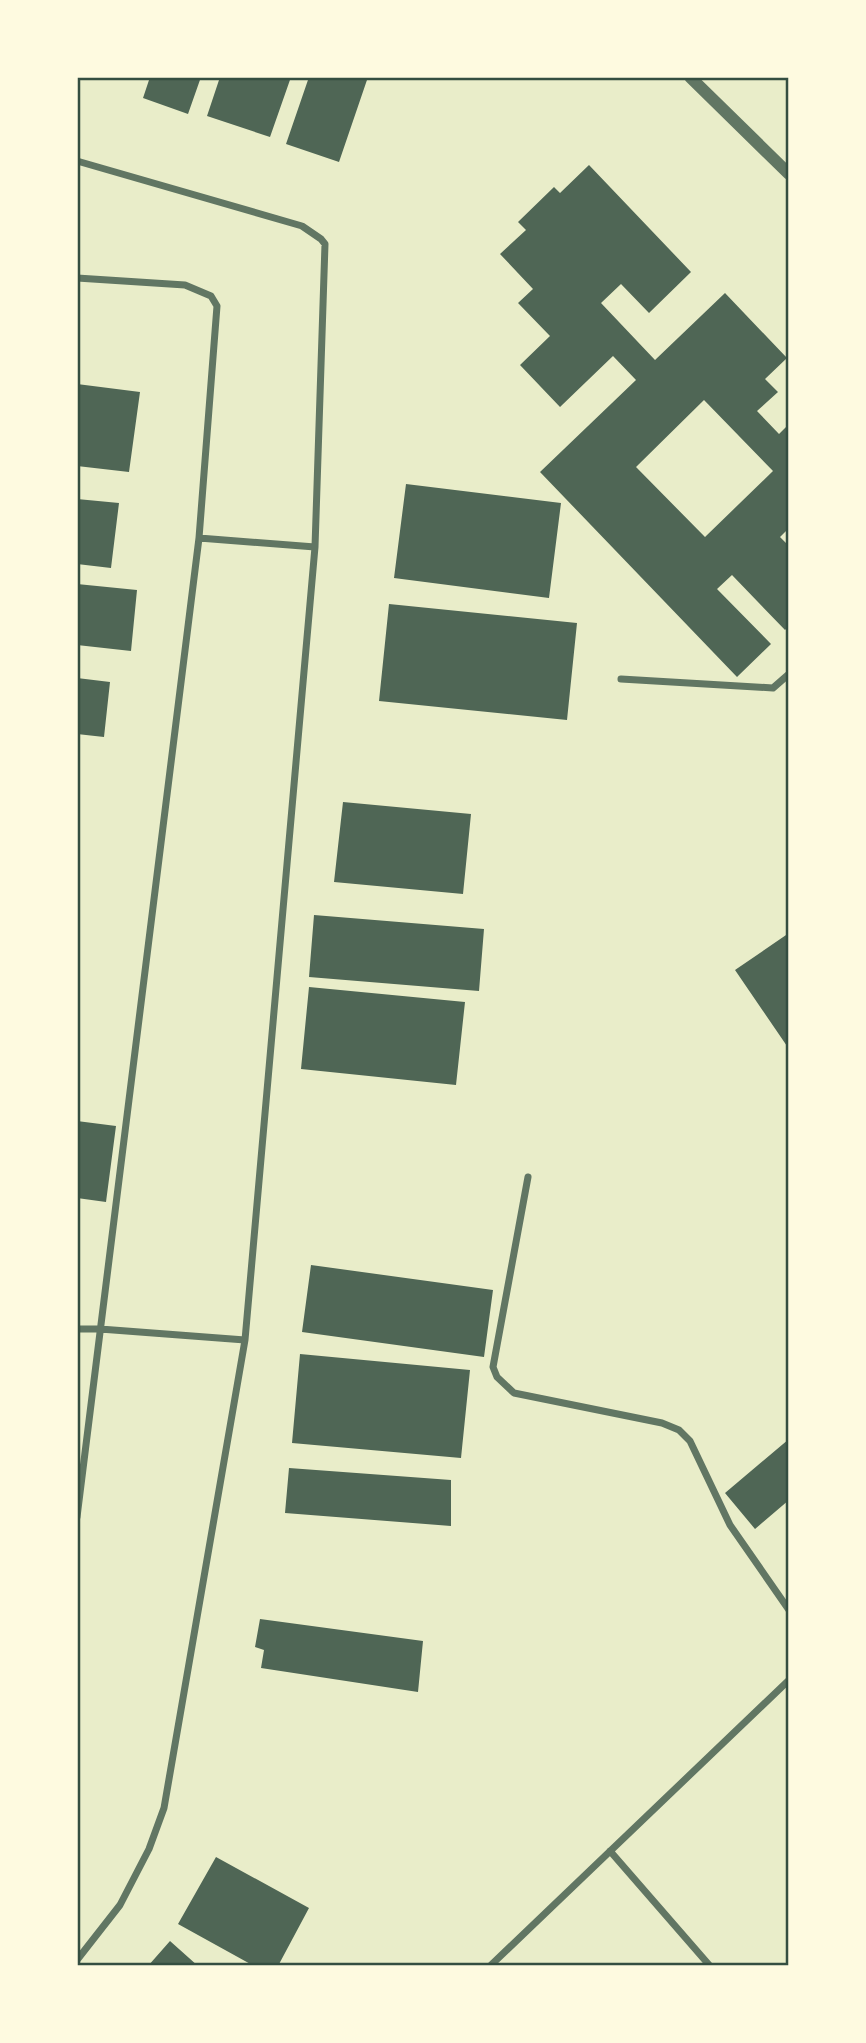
<svg xmlns="http://www.w3.org/2000/svg" width="866" height="2043" font-family="'IBM Plex Sans',sans-serif">
  <style>
    .building { fill: #4f6655; fill-rule: evenodd }
    .lines { fill: none; stroke-linecap: round; stroke-linejoin: round }
    .minor { stroke: #617663; stroke-width: 7 }
    .tertiary { stroke: #617663; stroke-width: 12 }
    .neatline { fill: none; stroke: #344e41; stroke-width: 2.5 }
  </style>
  <rect width="100%" height="100%" fill="#e9edc9"/>
  <path class="building" d="M150,77H201L188,114L143,98Z
    M220,77H291L270,137L207,116Z
    M309,77H368L339,162L286,144Z
    M589,165L691,272L649,313L621,284L601,303L655,360L725,293L787,358L765,379L778,392L757,411L779,434L789,424V528L780,537L789,546V626L785,630L732,575L717,589L771,644L737,677L540,472L636,380L613,356L560,407L520,365L550,336L518,303L533,289L500,254L526,230L518,222L554,187L560,193ZM704,400L773,471L705,537L636,467Z
    M77,384L140,392L129,472L77,466Z
    M406,484L561,503L549,598L394,578Z
    M77,499L119,503L111,568L77,564Z
    M77,584L137,590L131,651L77,645Z
    M389,604L577,623L567,720L379,701Z
    M77,678L110,682L104,737L77,734Z
    M343,802L471,814L463,894L334,882Z
    M314,915L484,929L479,991L309,977Z
    M789,933V1049L735,970Z
    M309,987L465,1002L456,1085L301,1069Z
    M77,1121L116,1126L106,1202L77,1198Z
    M311,1265L493,1290L484,1357L302,1332Z
    M300,1354L470,1370L461,1458L292,1443Z
    M789,1439V1500L755,1529L725,1493Z
    M289,1468L451,1480V1526L285,1513Z
    M260,1619L423,1641L418,1692L261,1668L264,1650L255,1647Z
    M216,1857L309,1908L278,1966H254L178,1924Z
    M170,1941L198,1966H148Z"/>
  <g class="lines">
    <path class="minor" d="M77,161L302,226L321,239L325,244L315,547L245,1340L164,1808L149,1849L120,1905L77,1960
      M77,278L185,285L211,296L217,306L199,538L77,1517
      M199,538L315,547
      M621,679L773,688L789,674
      M528,1177L493,1367L497,1377L514,1393L662,1423L679,1430L690,1441L730,1525L789,1610
      M77,1329H100L245,1340
      M610,1851L710,1966
      M490,1966L789,1680"/>
    <path class="tertiary" d="M690,77L789,174"/>
  </g>
  <rect width="866" height="2043" fill="none" stroke="#fefae0" stroke-width="158"/>
  <rect x="79" y="79" width="708" height="1885" class="neatline"/>
</svg>
